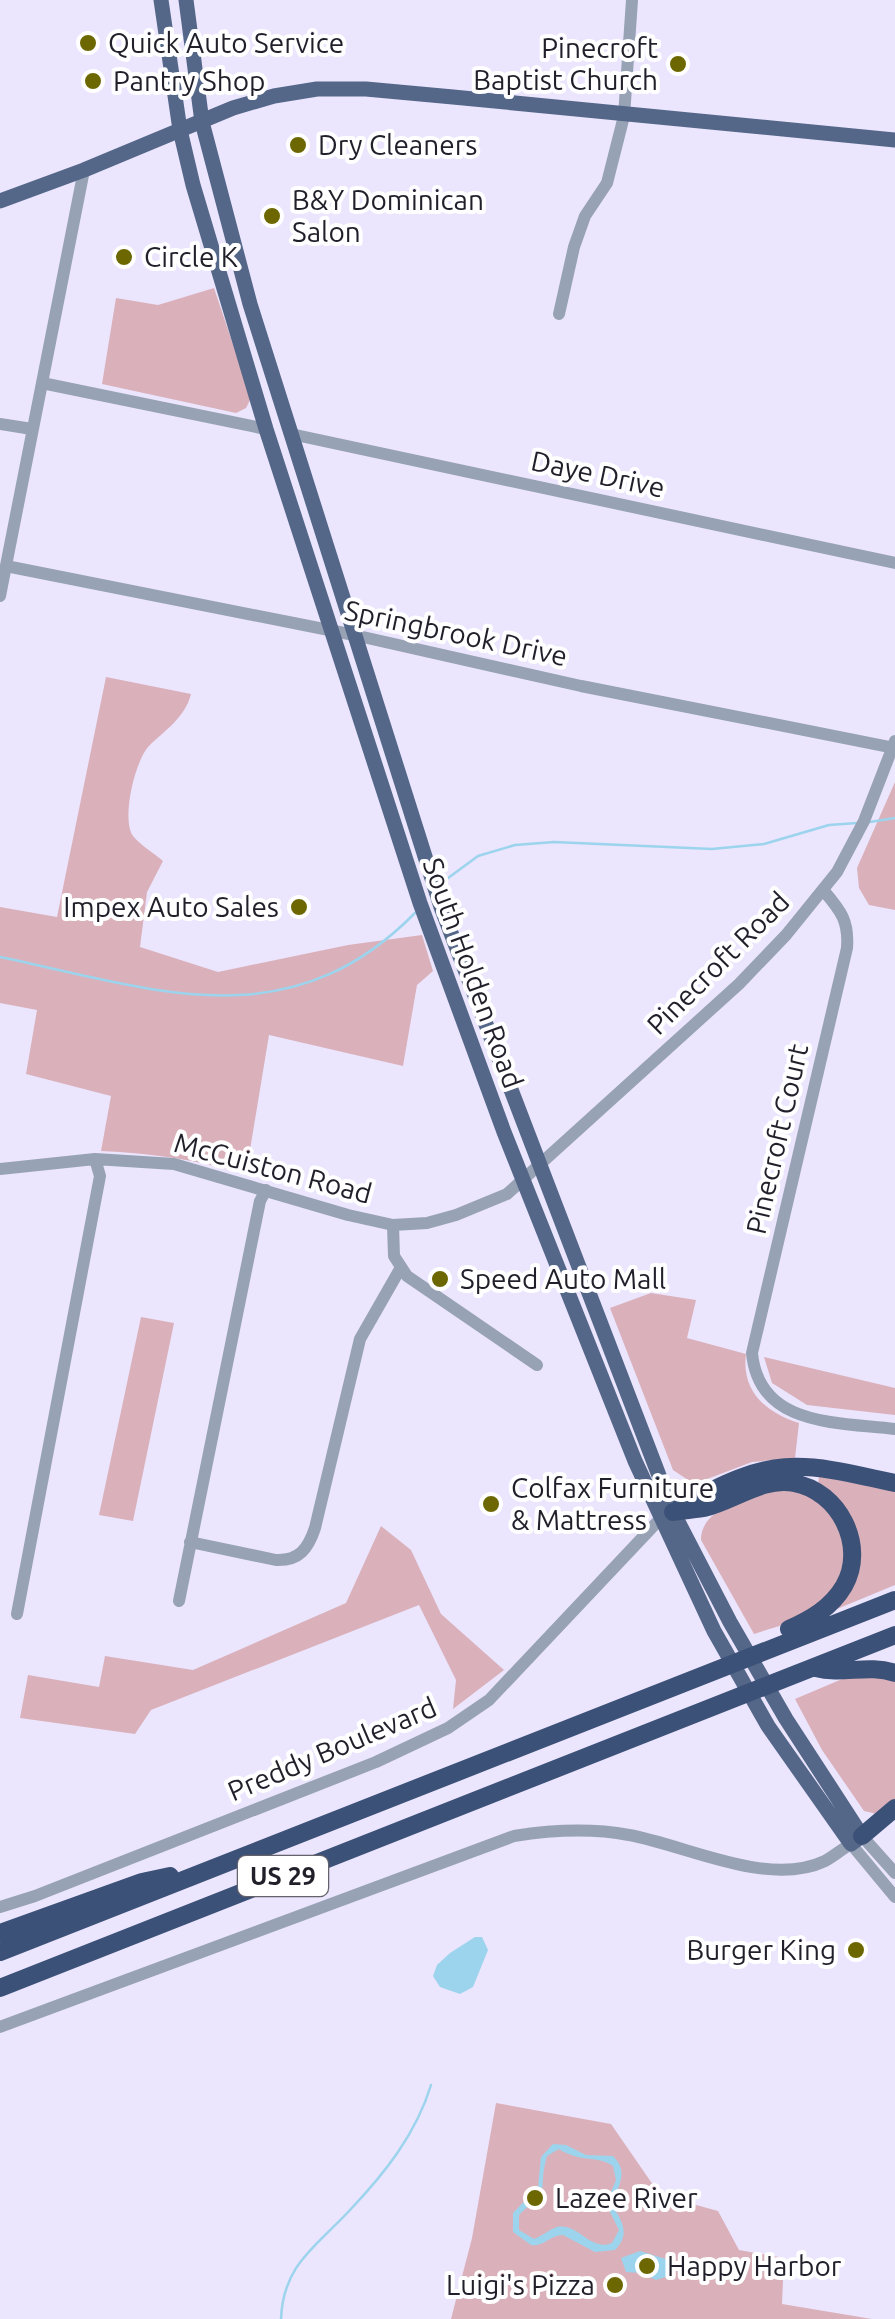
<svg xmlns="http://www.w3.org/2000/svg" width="895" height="2319" font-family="Ubuntu,sans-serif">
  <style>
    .green { fill: #dab1ba }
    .water { fill: #9cd4ed; fill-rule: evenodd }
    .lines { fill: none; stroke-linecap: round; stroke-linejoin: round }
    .stream { stroke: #9cd4ed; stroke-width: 2.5 }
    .minor { stroke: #97a2b5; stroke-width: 12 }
    .major { stroke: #546788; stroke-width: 15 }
    .highway { stroke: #3c5177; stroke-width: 18 }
    .poi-dot { fill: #6c6700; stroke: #fff; stroke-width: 4 }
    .labels { text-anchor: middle; stroke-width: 8; stroke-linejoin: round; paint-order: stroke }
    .shield { fill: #fff; stroke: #64626a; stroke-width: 2.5 }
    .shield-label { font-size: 25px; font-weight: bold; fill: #211f2a }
    .poi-label { font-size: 28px; fill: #211f2a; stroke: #fff; text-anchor: start }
    .street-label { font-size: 28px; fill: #211f2a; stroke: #fff }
  </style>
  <rect width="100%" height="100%" fill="#ebe5fe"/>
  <path class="green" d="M214,288L251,398L246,408L236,413L102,384L116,298L158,305Z
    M106,677L191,694C185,718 165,730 148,747C135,762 121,819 133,836C140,845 154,853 163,861L147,892L140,947L218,972L348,945L422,935L433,971L417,985L403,1066L269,1035L246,1174C197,1160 151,1153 101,1151L111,1096L26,1074L37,1010L0,1003V907L57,917Z
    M895,782V910L869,905L859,888L857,868Z
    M651,1293L696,1300L687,1338L746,1354C741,1391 766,1413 799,1423L795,1458L752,1462L694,1484L673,1470L610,1308Z
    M141,1317L174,1323L133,1521L99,1515Z
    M764,1357L895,1388V1415L807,1405L772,1383Z
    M819,1476L895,1491V1585L837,1609C841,1549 886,1533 818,1484Z
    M791,1489C851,1502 862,1568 818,1608C804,1621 773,1627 754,1634L701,1540C700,1505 763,1490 791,1489Z
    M381,1526L411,1550L441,1614L504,1670L453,1709L456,1680L419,1605L151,1710L135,1734L20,1718L28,1675L99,1687L105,1656L193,1670L346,1603Z
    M854,1674L895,1680V1799L877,1814L864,1811L822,1750L795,1699Z
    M496,2103L611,2124L660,2195L718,2211L739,2250L784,2258L782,2304L872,2319H451L472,2238Z"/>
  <path class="water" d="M475,1937H482L488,1950L473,1987L460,1994L440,1987L433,1976L437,1965L450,1953Z
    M553,2144L566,2145L586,2155L613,2156C631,2174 615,2187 613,2207C623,2222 630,2235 615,2250L595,2252L563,2235C550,2235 544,2247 531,2245L513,2232V2213L538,2187L541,2157ZM559,2149C580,2163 598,2155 613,2166L616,2180L606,2204L619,2230L612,2243C590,2252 579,2223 557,2227C550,2229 542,2236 534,2239L519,2230V2215C555,2182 536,2196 547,2156Z
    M640,2251L669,2260L672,2275L656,2280L641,2273L626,2272L621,2258Z"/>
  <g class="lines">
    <path class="stream" d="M870,822L895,818
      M440,884L478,856L515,845L554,842L712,849L764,844L829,825L857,823
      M0,957C154,989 288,1042 415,913
      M281,2319C283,2264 317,2246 350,2210C385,2173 416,2134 431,2085"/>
    <path class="minor" d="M559,314L574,247L585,216L607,183L624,116L632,0
      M42,383L266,429
      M0,424L32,429
      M291,434L895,563
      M6,566L354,635L581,686L895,748
      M0,596L84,170
      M824,891C841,911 849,921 847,948L752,1353C759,1427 838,1422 895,1429
      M0,1169L95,1159L174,1164L348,1215L393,1225L427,1223L456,1215L507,1194L739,984L786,935L837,872L864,821L895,741
      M393,1225L394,1256L407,1276L537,1365
      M190,1542L276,1560C299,1561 308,1549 315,1528L360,1339L400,1269
      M179,1601L260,1201L266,1190
      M17,1614L100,1176L95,1159
      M862,1836L895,1873
      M0,1907L35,1896L376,1762L448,1728L489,1700L660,1519L670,1514
      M0,2027L514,1836C552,1830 591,1828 629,1835C686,1845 768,1888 825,1861C834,1856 842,1849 851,1844L895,1897"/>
    <path class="major" d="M161,0L180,130L193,185L266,429L420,903L504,1132L635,1461L714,1631L768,1726L851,1844L862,1836L786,1719L730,1622L673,1512L441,907L250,304L202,122L186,0
      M0,201L84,170L233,108L274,96L317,89H366L453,97L895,140"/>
    <path class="highway" d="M681,1507C772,1455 797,1461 895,1483
      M673,1512C683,1510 694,1510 704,1508C734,1501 762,1477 794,1483C839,1491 867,1546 844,1586C831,1608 811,1619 789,1629
      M816,1668C843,1675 868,1664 895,1673
      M862,1836L895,1808
      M0,1933L142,1882L170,1876
      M0,1952L895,1600
      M0,1988L895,1635"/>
  </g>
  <g class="poi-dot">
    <circle cx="88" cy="43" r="10"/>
    <circle cx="678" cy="64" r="10"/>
    <circle cx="93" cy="81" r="10"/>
    <circle cx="298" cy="145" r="10"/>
    <circle cx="272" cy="216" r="10"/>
    <circle cx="124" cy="257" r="10"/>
    <circle cx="299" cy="907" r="10"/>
    <circle cx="440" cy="1279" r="10"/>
    <circle cx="491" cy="1504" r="10"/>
    <circle cx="856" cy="1950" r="10"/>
    <circle cx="535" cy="2198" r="10"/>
    <circle cx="647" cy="2266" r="10"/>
    <circle cx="615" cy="2285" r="10"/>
  </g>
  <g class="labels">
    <rect class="shield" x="238" y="1856" width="90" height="40" rx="8"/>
    <g class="shield-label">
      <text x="283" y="1885">US 29</text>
    </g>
    <g class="poi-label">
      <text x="108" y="53">Quick Auto Service</text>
      <text x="658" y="58" text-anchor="end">Pinecroft<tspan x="658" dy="32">Baptist Church</tspan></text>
      <text x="113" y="91">Pantry Shop</text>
      <text x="318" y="155">Dry Cleaners</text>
      <text x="292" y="210">B&amp;Y Dominican<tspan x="292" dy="32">Salon</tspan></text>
      <text x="144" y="267">Circle K</text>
      <text x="279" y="917" text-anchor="end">Impex Auto Sales</text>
      <text x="460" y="1289">Speed Auto Mall</text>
      <text x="511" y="1498">Colfax Furniture<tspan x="511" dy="32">&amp; Mattress</tspan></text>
      <text x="836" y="1960" text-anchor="end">Burger King</text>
      <text x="555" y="2208">Lazee River</text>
      <text x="667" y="2276">Happy Harbor</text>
      <text x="595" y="2295" text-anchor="end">Luigi's Pizza</text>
    </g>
    <g class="street-label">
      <text transform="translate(598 474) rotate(12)" y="10">Daye Drive</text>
      <text transform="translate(456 633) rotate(12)" y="10">Springbrook Drive</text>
      <text transform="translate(718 963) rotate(-45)" y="10">Pinecroft Road</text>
      <text transform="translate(473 973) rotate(70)" y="10">South Holden Road</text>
      <text transform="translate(777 1139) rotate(-77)" y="10">Pinecroft Court</text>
      <text transform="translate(273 1168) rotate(15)" y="10">McCuiston Road</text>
      <text transform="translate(332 1749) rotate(-23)" y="10">Preddy Boulevard</text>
    </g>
  </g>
</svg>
